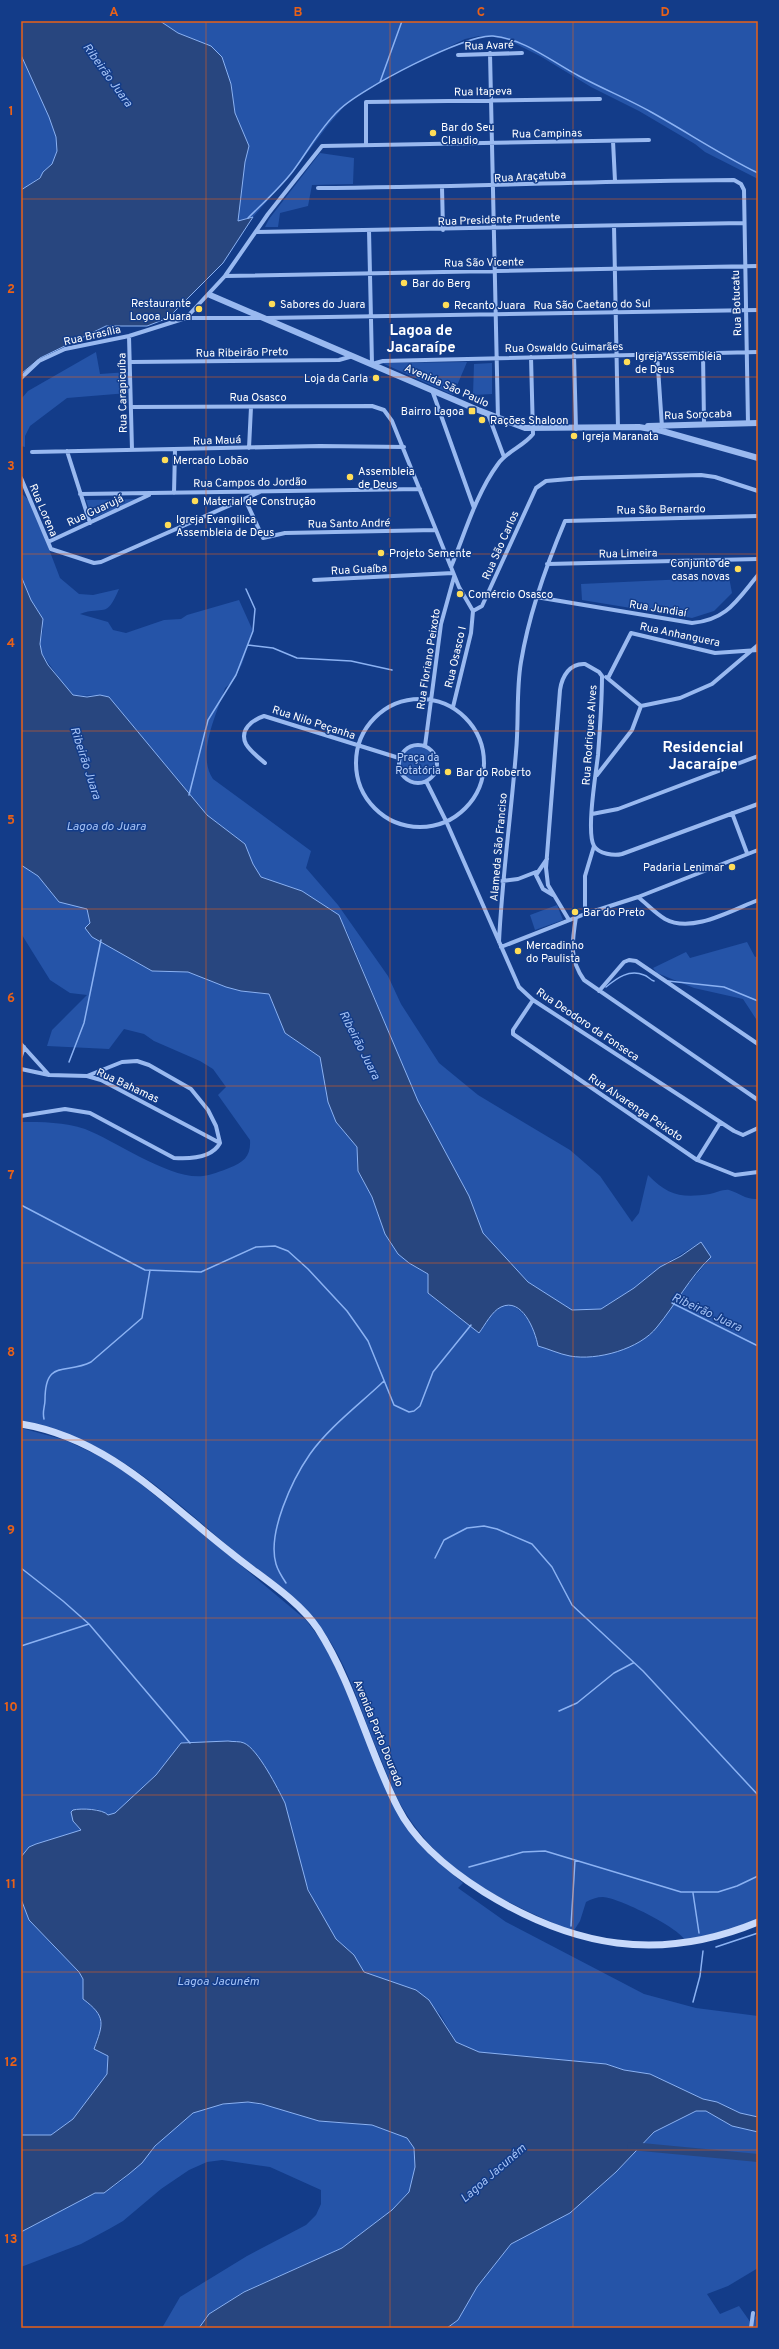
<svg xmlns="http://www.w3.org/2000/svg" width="779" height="2349" font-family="Overpass,sans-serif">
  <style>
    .green { fill: #2554a8 }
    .water { fill: #28467f; stroke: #8bb2f3 }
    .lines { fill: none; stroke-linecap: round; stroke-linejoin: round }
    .stream { stroke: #8bb2f3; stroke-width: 1.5 }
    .river { stroke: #28467f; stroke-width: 8 }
    .minor { stroke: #99b9f0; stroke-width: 4 }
    .tertiary { stroke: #99b9f0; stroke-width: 6 }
    .secondary { stroke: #c7d9fb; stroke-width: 7 }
    .grid { fill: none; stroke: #e96118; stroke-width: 1; stroke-opacity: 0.55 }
    .poi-dot { fill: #ffdd58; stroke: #133c89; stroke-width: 1.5 }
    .labels { text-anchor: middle; stroke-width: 3; stroke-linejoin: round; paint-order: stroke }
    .street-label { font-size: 11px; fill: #fff; stroke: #133c89 }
    .poi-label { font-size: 11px; fill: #fff; stroke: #133c89; text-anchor: start }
    .park-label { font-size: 11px; fill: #bfd5fc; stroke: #133c89 }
    .water-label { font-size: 12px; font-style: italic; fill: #a5c3f7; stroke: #133c89 }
    .district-label { font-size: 15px; font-weight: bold; fill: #fff; stroke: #133c89 }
    .neatline { fill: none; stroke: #e96118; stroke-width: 1.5 }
    .grid-label { font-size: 13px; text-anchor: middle; font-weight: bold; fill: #e96118 }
  </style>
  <rect width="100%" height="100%" fill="#133c89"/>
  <path class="green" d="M160,21H758V179L705,152L695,144L639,111L591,87L540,56L508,40L489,36H479L465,39L393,74L348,102L328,125L292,173L253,217L237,222L246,151L235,113L231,84L211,46L178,33Z
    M21,55C31,74 61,131 57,152C54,167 34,183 21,190Z
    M320,153L354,158L353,184L312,185L308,206L280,213L278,227H265L269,219Z
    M96,352L100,374L128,372V393L67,398L30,426L25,436V447L21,446V399L28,391Z
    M467,362L453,395L382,363Z
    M492,363V394L473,395L474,364Z
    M21,493L31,502L60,578L79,594L93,595L119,589C106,620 104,605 80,614L108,622L113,630L126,633L164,620L181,619L187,615L239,600L253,631L242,664L233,681L225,688C217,714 196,754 213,779L311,851L306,868L338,905L388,976L401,1004L439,1063L478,1095L570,1150L600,1176L632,1222L639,1213L648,1175C668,1196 682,1198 710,1194C715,1193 724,1189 729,1190C739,1193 746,1200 758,1199V1919L728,1930L685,1940C678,1927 619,1898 603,1897C597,1897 591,1899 586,1902L580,1921L573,1932C505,1902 441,1874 402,1807C391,1788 384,1765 375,1745C361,1711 350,1673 330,1641C307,1603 267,1577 233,1550C192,1516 149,1475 102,1450C77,1436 50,1427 21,1421V1122C42,1122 65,1122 85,1129C116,1141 170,1180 203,1176C212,1175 221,1171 229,1168C244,1162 251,1156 250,1140L218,1095L226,1087L213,1069L200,1061L154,1041L144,1034L124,1029L109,1049L47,1046L52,1030L87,995L70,993L50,980L22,935L21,865L38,876L59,902L87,909L90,923L125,955L152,971L188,972L226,987L241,991L269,994L285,1033L320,1057L330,1103L336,1122L357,1147L358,1172L372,1197L385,1234L398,1254L409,1263L428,1274L467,1322L479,1333C484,1326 489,1318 494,1312C511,1293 527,1317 535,1330L631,1346L656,1328L676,1299L711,1257L701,1242L660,1267L634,1288L601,1309L572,1310L528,1282L483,1233L469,1196L418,1102L346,929L321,905L302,891L261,877L253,864L245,844L207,815L109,697C97,694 85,697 73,695L64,685L42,654L40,644L43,629L39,612L31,600L21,576Z
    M141,499L92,518L86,500Z
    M729,577L732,593L714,611L692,618L582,600L581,584Z
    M401 764a17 17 0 1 1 34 0a17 17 0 1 1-34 0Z
    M557,905L563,920L535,930L530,915Z
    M747,942L755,957L758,956V1022L743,999L694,988L657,973L653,968L686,952L690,958Z
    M21,1428L65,1440L99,1456L127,1473L207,1537L306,1620L324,1644L339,1674L395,1809L430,1855L463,1883L458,1888L506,1922L644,1994L696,2008L758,2016V2117L740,2113L717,2102L703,2099L650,2074L624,2070L606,2064L479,2052L456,2042L440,2014L416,1990L364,1972L354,1955L336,1939L316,1906L303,1876L280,1792L243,1742L181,1743L156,1775L115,1813L108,1815L97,1809H76L82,1830L36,1844L29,1847L21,1857Z
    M21,1899L29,1920L79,1972L83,1979V1999C107,2017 103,2024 94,2049L108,2056L107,2074L73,2119L51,2135H21Z
    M248,2102L278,2108L319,2121L372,2125L407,2138L414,2148L415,2167L409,2192L392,2210L342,2248L243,2292L209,2314L199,2328H162L180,2297L247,2256L306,2225L316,2215L321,2204V2190L270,2167L222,2160L207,2162L189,2170L161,2189L123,2221L109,2229L81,2244L21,2267V2232L95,2193C129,2192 162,2127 194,2113C211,2105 229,2103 248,2102Z
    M696,2111H706L733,2126L758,2132V2268L728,2286L707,2294L720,2314L739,2306L751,2323L758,2313V2328H447L458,2320L477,2287L511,2244L570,2213L616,2172L654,2132Z"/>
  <path class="water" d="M21,21H160L178,33L211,46L222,57L231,84L235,113L249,146L245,162L238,221L253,217L223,263L168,318L147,326H106L40,358L21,374V190L40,178L43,172L52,164L57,151L56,137L49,117L21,55Z
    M21,576L31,600L43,619L40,644L42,654L48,665L73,695L87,697L100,695L109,697L207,815L245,844L253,864L261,877L302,891L339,915L418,1101L469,1196L483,1233L528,1282L572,1310L601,1309L634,1288L660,1267L681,1256L701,1242L711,1257C689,1278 676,1304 657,1327C640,1349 597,1361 570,1356C559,1354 549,1349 538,1346C535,1330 522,1297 501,1307C492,1311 485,1325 479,1333L428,1293V1274L409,1263L398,1254L385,1234L372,1197L358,1171L357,1147L336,1122L328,1102L320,1057L285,1033L269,994L241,991L226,987L188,972L152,971L92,937L85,928L90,923L87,909L59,902L38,876L21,865Z
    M228,1741C233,1742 240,1741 244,1743C258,1749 278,1789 285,1803L308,1890L336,1939L354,1955L364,1972L416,1990L429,2000L456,2042L479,2052L606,2064L624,2070L650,2074L703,2099L717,2102L740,2113L758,2117V2132L732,2126L706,2111H696L654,2132L616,2172L570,2213L511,2244L477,2287L458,2320L447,2328H199L209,2314L244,2292L342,2248L392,2210L409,2192L415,2167L414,2148L407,2138L372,2125L319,2121L262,2104L248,2102L223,2104L193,2113L155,2146L142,2163L129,2174L104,2193H95L21,2232V2135H51L73,2119L107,2074L108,2056L94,2049C103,2024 107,2017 83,1999V1979L79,1972L29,1920L21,1899V1857L29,1847L36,1844L81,1830L73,1821L71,1812L73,1810C81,1808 103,1809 108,1815L115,1813L156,1775L181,1743Z"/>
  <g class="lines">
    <path class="stream" d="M380,82L402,21
      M248,218C263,203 280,188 293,171C308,151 320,128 339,110C360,89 465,34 493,36C525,39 552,62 579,76C603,89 628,99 651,112C687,132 721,155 758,173
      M248,645L273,648L297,658L351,661L392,670
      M189,795L208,720L236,675L253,631L255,609L246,589
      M668,981L724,987L758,1001
      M606,987C617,978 629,969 644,975C648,976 650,980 654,981
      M69,1062L84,1023L101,940
      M21,1205L145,1270L201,1272L256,1247L275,1246L288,1251L308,1269L347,1311L359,1328L368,1341L394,1405L409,1412L414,1411L420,1406L433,1372L471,1325
      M672,1303L758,1346
      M44,1419C42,1411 45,1407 45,1400C45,1358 66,1375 91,1362L142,1318L150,1270
      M435,1558L444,1540L467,1528L484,1526L497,1529L532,1544L552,1567L572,1605L643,1671L758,1795
      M21,1568L63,1601L89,1624L190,1743
      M286,1583C282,1577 278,1571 276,1564C267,1533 292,1480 310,1454C329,1427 360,1404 384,1381
      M21,1646L89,1624
      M559,1711L577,1703L614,1673L633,1663
      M469,1867L523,1852L545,1851L681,1892H718L737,1886L758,1876
      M693,1893L699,1933
      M571,1926L575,1860
      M716,1947L758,1933
      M693,2002L700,1976L703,1951"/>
    <path class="river" d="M631,2146L758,2158"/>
    <path class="minor" d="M490,53L498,419
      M458,55L522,53
      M613,141L615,181
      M366,144V102L600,99
      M442,187L443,230
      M318,188C457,187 595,181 734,180L741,184L744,190L748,423
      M614,226L618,428
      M369,230L372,364L383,361L758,352
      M256,232L743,223
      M225,276L758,266
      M186,318H260
      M267,318L758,310
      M129,336L132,450
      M657,353L662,427
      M703,353L704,423
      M574,355L576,429
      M131,362L339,360L353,356
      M21,378L39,361L65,349L129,336L186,318L225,276L268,214L322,146L649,140
      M432,390L474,508
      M131,407L372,406L384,410L392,421L459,587L473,611L482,606L536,488L546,481L581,478L701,475L715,477L758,491
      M488,414L504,457
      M249,448L251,407
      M67,451L90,523
      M32,452L320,446L404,447
      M21,478L51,549L94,563L101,562L260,492
      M174,493L175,450
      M80,494L420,489
      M245,499L263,538L285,533L436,530
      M48,542L149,495
      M547,564L758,559
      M451,567C465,533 476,494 498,464C507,451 524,446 533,434L531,357
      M314,580L453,573
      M536,597L692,623C727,620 737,600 758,575
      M606,677L641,706
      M608,678L631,633L715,653L758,650
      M356 763a64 64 0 1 1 128 0a64 64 0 1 1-128 0Z
      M641,706L680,698L712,684L758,645
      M453,707L471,633L473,611
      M399 764a19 19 0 1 1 38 0a19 19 0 1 1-38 0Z
      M425,746L441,624L454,577
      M265,763C259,758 250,751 246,744C239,730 252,720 264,716L399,758
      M597,775L632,730L641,706
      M426,781L446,821L519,987L533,1000L734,1131L743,1135L758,1128
      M732,813L747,853
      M592,814L618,809L758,756
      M547,859L536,875L543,889L553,895
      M502,881L518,879L536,872
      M638,897C647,904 655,913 665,919C692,934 732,910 758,900
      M585,914V876L594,846
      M576,917C572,942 569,959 584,980L758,1100
      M569,920L548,885L546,868L560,690C562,676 570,663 585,664L599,672L602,676C602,702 600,729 598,755C596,773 586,832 594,846C599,854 614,856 622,854L758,804
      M499,942C502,878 511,816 516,752C519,722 516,691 521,662C529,613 546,566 565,521L758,516
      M501,947L585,914L638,897L758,850
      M599,991L624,962L629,960L636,961L758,1044
      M533,1000L513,1030V1034L697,1160L735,1175L758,1172
      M21,1044L49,1075
      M21,1056L24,1047
      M21,1069L49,1075L87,1076L101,1080L220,1143
      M21,1116L65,1109L90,1113L174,1158C189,1159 212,1158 220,1143L216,1126L208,1110L191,1089L149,1065L137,1061L122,1062L87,1076
      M697,1160L720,1123
      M751,2328L753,2313"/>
    <path class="tertiary" d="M210,295L478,410L525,428L639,427L662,431L758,458
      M648,426L758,423"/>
    <path class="secondary" d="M21,1424C107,1438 165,1501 230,1552C259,1576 297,1598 318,1629C354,1685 368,1750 398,1808C416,1844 451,1871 484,1892C573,1947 659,1963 758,1922"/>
  </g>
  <path class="grid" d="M206,21V2328M390,21V2328M573,21V2328M21,199H758M21,377H758M21,554H758M21,731H758M21,909H758M21,1086H758M21,1263H758M21,1440H758M21,1618H758M21,1795H758M21,1972H758M21,2150H758"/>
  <g class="poi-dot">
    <circle cx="433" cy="133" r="4"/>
    <circle cx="404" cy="283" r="4"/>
    <circle cx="272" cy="304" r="4"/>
    <circle cx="446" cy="305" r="4"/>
    <circle cx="199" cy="309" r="4"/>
    <circle cx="627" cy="362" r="4"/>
    <circle cx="376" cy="378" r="4"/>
    <rect x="468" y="407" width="8" height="8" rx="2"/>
    <circle cx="482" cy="420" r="4"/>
    <circle cx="574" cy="436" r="4"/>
    <circle cx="165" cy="460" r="4"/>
    <circle cx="350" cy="477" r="4"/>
    <circle cx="195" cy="501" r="4"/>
    <circle cx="168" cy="525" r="4"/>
    <circle cx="381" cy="553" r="4"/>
    <circle cx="738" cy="569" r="4"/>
    <circle cx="460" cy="594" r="4"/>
    <circle cx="448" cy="772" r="4"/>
    <circle cx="732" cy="867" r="4"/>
    <circle cx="575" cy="912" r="4"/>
    <circle cx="518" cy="951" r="4"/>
  </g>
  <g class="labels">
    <g class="street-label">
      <text transform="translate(489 45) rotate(-2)" y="4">Rua Avaré</text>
      <text transform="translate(483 91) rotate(-1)" y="4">Rua Itapeva</text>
      <text transform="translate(547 133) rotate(-1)" y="4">Rua Campinas</text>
      <text transform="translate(530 176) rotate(-3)" y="4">Rua Araçatuba</text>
      <text transform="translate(499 219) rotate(-2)" y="4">Rua Presidente Prudente</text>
      <text transform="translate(484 262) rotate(-1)" y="4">Rua São Vicente</text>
      <text transform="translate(736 303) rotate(-92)" y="4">Rua Botucatu</text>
      <text transform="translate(592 304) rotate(-1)" y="4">Rua São Caetano do Sul</text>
      <text transform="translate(92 335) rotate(-13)" y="4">Rua Brasília</text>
      <text transform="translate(564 347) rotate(-1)" y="4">Rua Oswaldo Guimarães</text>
      <text transform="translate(242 352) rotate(-1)" y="4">Rua Ribeirão Preto</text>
      <text transform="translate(447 385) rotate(24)" y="4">Avenida São Paulo</text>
      <text transform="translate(122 393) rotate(-91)" y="4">Rua Carapicuíba</text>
      <text x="258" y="401">Rua Osasco</text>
      <text transform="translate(698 414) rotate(-2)" y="4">Rua Sorocaba</text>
      <text transform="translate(217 440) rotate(-2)" y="4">Rua Mauá</text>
      <text transform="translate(250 482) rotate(-1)" y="4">Rua Campos do Jordão</text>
      <text transform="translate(661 509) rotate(-1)" y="4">Rua São Bernardo</text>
      <text transform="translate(44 510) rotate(67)" y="4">Rua Lorena</text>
      <text transform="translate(95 510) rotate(-25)" y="4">Rua Guarujá</text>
      <text transform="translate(349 523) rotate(-1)" y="4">Rua Santo André</text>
      <text transform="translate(500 545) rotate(-66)" y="4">Rua São Carlos</text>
      <text transform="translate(628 553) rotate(-1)" y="4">Rua Limeira</text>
      <text transform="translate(359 569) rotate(-3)" y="4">Rua Guaíba</text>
      <text transform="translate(658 608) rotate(9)" y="4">Rua Jundiaí</text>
      <text transform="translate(680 634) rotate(12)" y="4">Rua Anhanguera</text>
      <text transform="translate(455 657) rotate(-77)" y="4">Rua Osasco I</text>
      <text transform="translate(428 659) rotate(-81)" y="4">Rua Floriano Peixoto</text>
      <text transform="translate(314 722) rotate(18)" y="4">Rua Nilo Peçanha</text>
      <text transform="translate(589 735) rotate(-86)" y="4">Rua Rodrigues Alves</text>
      <text transform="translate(498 847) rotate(-85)" y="4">Alameda São Franciso</text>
      <text transform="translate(588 1024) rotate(34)" y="4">Rua Deodoro da Fonseca</text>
      <text transform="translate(128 1085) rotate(25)" y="4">Rua Bahamas</text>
      <text transform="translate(636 1107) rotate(34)" y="4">Rua Alvarenga Peixoto</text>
      <text transform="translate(379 1733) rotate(68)" y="4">Avenida Porto Dourado</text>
    </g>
    <g class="poi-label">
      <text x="441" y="131">Bar do Seu<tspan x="441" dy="13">Claudio</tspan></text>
      <text x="412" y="287">Bar do Berg</text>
      <text x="191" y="307" text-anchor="end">Restaurante<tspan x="191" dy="13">Logoa Juara</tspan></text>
      <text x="280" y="308">Sabores do Juara</text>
      <text x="454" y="309">Recanto Juara</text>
      <text x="635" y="360">Igreja Assembléia<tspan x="635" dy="13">de Deus</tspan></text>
      <text x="368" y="382" text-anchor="end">Loja da Carla</text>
      <text x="464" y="415" text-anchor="end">Bairro Lagoa</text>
      <text x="490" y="424">Rações Shaloon</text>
      <text x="582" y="440">Igreja Maranata</text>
      <text x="173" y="464">Mercado Lobão</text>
      <text x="358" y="475">Assembleia<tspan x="358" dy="13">de Deus</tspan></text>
      <text x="203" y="505">Material de Construção</text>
      <text x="176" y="523">Igreja Evangilica<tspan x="176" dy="13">Assembleia de Deus</tspan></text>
      <text x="389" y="557">Projeto Semente</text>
      <text x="730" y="567" text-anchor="end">Conjunto de<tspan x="730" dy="13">casas novas</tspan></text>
      <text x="468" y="598">Comércio Osasco</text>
      <text x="456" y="776">Bar do Roberto</text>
      <text x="724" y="871" text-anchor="end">Padaria Lenimar</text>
      <text x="583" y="916">Bar do Preto</text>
      <text x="526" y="949">Mercadinho<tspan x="526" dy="13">do Paulista</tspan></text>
    </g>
    <g class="park-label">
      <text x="418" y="761">Praça da<tspan x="418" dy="13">Rotatória</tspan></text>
    </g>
    <g class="water-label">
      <text transform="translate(108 75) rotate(54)" y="4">Ribeirão Juara</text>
      <text transform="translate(86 763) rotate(72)" y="4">Ribeirão Juara</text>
      <text x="106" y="830">Lagoa do Juara</text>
      <text transform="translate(360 1045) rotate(63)" y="4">Ribeirão Juara</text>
      <text transform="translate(707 1312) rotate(25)" y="4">Ribeirão Juara</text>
      <text x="218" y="1985">Lagoa Jacuném</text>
      <text transform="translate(493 2173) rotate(-41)" y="4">Lagoa Jacuném</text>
    </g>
    <g class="district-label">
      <text x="421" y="335">Lagoa de<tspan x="421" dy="17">Jacaraípe</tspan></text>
      <text x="703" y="752">Residencial<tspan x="703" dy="17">Jacaraípe</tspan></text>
    </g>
  </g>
  <rect width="779" height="2349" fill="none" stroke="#133c89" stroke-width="44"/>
  <rect x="22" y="22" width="735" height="2305" class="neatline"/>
  <g class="grid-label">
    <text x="114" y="16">A</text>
    <text x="298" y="16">B</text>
    <text x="481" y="16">C</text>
    <text x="665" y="16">D</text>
    <text x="11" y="115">1</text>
    <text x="11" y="293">2</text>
    <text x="11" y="470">3</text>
    <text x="11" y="647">4</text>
    <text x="11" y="824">5</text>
    <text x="11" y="1002">6</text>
    <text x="11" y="1179">7</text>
    <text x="11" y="1356">8</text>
    <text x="11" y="1534">9</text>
    <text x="11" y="1711">10</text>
    <text x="11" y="1888">11</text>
    <text x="11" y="2066">12</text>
    <text x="11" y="2243">13</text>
  </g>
</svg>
